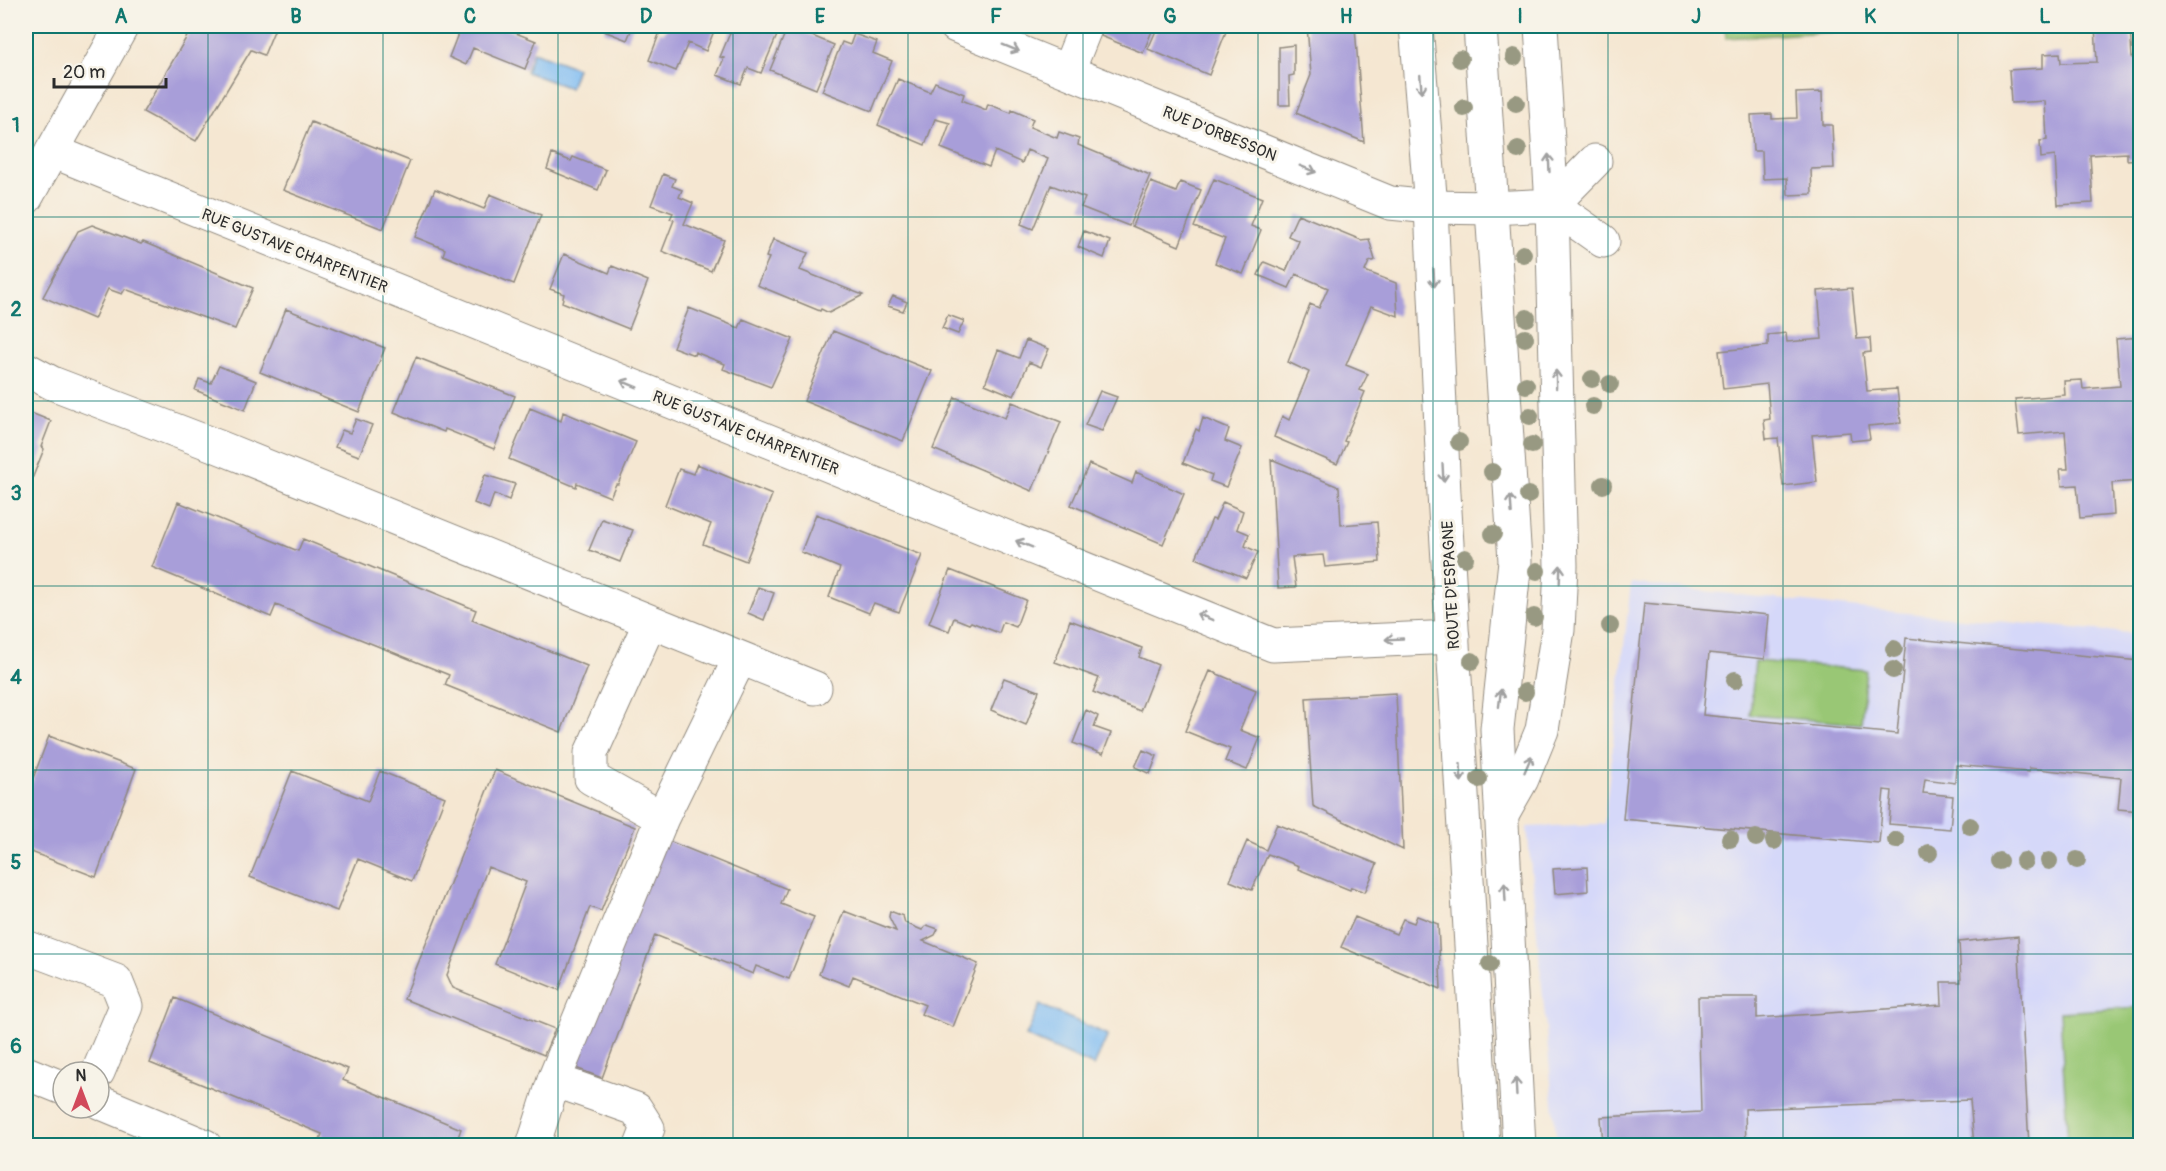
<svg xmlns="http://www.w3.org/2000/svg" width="2166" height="1171" font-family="Pangolin,sans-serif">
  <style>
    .built { fill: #d5d8f9 }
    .green { fill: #99c775; stroke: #627950; stroke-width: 1.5 }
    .water { fill: #81bdf3; stroke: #56748f; stroke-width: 1.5 }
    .building { fill: #a89ed9 }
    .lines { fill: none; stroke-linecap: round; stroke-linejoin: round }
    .minor-casing { stroke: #90897e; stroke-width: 35 }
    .major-casing { stroke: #90897e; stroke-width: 35 }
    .minor { stroke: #fff; stroke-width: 33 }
    .major { stroke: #fff; stroke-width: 33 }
    .tree { fill: #989982 }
    .oneway { stroke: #a0a0a0 }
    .grid { fill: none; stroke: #0f766e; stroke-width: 1.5; stroke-opacity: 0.55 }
    .labels { text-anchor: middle; stroke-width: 6; stroke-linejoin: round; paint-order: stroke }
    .street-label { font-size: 16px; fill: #2b2b2b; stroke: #f7f3e8 }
    .neatline { fill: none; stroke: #0f766e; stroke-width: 2 }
    .grid-label { font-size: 20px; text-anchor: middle; font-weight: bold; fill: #0f766e }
  </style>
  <rect width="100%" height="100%" fill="#f7f3e8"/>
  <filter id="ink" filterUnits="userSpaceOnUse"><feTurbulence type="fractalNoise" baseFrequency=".0167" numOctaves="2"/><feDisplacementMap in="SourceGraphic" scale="12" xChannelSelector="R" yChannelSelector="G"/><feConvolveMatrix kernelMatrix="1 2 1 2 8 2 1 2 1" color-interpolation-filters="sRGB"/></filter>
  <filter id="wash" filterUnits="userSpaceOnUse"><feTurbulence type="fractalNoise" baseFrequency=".008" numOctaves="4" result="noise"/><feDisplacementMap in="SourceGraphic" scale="24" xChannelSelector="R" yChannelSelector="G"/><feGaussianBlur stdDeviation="1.35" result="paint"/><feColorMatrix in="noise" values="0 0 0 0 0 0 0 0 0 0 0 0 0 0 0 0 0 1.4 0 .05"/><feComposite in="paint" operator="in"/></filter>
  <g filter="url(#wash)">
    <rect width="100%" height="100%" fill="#f5e7d2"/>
    <path class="built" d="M1631,583L1896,612L2140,634V1145H1557L1527,827L1604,824Z"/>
    <path class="green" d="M1725,26H1927L1726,38Z
      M1755,661L1866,670L1861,724L1750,715Z
      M2140,1007V1145H2068L2060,1012Z"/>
    <path class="water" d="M533,52L577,68L570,88L526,72Z
      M1040,1005L1108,1035L1094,1066L1026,1036Z"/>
    <g id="blocks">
      <path class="building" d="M193,26L212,33L215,26H276L264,55L251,50L196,141L143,112Z
        M461,26H498L536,41L525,69L473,48L466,65L449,57Z
        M606,26H633L627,40L604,31Z
        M668,26H716L706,51L688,43L676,71L649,60L660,32L664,33Z
        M733,26H781L761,73L748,68L741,84L717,75L724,58L720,57Z
        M788,26L834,45L816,89L770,70Z
        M1105,26H1154L1143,53L1101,36Z
        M1158,26H1219L1227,29L1209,75L1148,49Z
        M1307,26L1355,27L1364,142L1296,113L1311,75Z
        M2095,26H2130L2132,58L2140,57V76L2138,77L2140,159L2127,160V153L2090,155L2093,203L2058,205L2055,156L2041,158L2040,141L2047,140L2045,101L2011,103L2009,70L2043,68V54L2060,53L2061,63L2097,62Z
        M854,34L877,42L873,53L892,61L872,111L822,91L842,42L850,45Z
        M1294,45V75L1289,76L1290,105H1279V47Z
        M898,79L930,92L935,82L964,94L962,100L986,110L988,104L1011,113L1012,110L1033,119L1030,127L1057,138L1059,132L1079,139L1078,145L1150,175L1129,226L1081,207L1085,198L1051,185L1033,229L1021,224L1048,159L1027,150L1022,163L995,151L989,167L941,148L950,123L935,119L925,145L878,125Z
        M1822,92L1823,125H1832L1834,168L1811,169L1812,194L1788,195L1787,178L1763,179L1762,151H1753L1751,115L1772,114V119L1797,118L1796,93Z
        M311,122L410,161L383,229L283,190Z
        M552,154L571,161L573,157L606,170L598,190L547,169Z
        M663,174L675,179L672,186L682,190L679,197L693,203L684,224L724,240L711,271L662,251L674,220L670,219L673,213L651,205Z
        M1214,179L1262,198L1251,226L1261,230L1243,274L1215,263L1225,239L1194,227Z
        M1151,182L1176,192L1180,182L1201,190L1179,246L1132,226Z
        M435,189L484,209L490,194L541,215L514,284L443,255L445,249L415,237Z
        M1298,214L1361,240L1369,239L1375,260L1369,262L1365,271L1396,283L1398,316L1371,306L1346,365L1368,374L1360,390L1365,392L1344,441L1347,442L1337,464L1274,437L1282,416L1289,420L1309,372L1288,362L1310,304L1319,308L1328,288L1296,274L1289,288L1258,275L1264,262L1286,271L1299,241L1288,236Z
        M92,225L141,244L143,242L253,288L235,329L125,289L122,294L108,289L94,319L43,297L78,231Z
        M1084,231L1110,241L1104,258L1078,247Z
        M773,239L808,253L800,270L863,295L829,313L821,309L820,311L757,285L769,258L766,257Z
        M564,254L609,273L612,266L648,281L629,329L562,302L564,294L550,289Z
        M1852,288L1857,339L1870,338L1871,352L1863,353L1867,391L1897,389L1901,423L1868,426L1870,439L1851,441L1850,432L1812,435L1817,482L1783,486L1778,438L1766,439L1764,420L1770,419L1767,384L1723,389L1719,351L1768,346V335L1786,333L1787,342L1822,339L1818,291Z
        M893,296L907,302L903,311L888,306Z
        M689,308L739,328L743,319L793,339L771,387L723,369L725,364L695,352L694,355L673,347Z
        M286,309L385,348L359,412L260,372Z
        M948,315L964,321L958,334L942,328Z
        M833,331L932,371L903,441L804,401Z
        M2140,337V481L2112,483L2114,515L2080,518L2077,485L2062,486L2060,469H2068L2065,431L2019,435L2015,399L2065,395L2064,381L2082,380L2083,389L2120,386L2116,339Z
        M1026,340L1049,349L1041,367L1029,362L1014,396L985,384L998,350L1019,358Z
        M416,357L515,396L494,449L445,429L444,432L394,412Z
        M219,366L256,381L245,410L195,390L199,379L211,383Z
        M1100,391L1117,397L1102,431L1085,425Z
        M955,397L1005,418L1012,402L1061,422L1032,491L933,449Z
        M530,408L561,421L563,412L636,442L618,484H616L610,497L577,483L576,487L509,459Z
        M26,411L51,421L41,447L44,449L26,494Z
        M1203,418L1229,429L1225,441L1242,448L1226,487L1210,481L1212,475L1183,463L1196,429L1199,431Z
        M356,419L372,425L359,456L335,447L342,430L350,433Z
        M1271,459L1339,487L1341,525L1377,522L1380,562L1325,567L1323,555L1292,557L1296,587L1278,588Z
        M697,464L772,495L746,561L703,544L711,524L665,505L679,469L693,474Z
        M1089,464L1132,483L1136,472L1184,494L1163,544L1071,505Z
        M485,475L515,484L509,500L494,494L489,509L474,503Z
        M178,502L298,551L303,539L476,610L472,620L587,666L561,732L445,685L449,675L276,605L271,617L152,567Z
        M1223,502L1243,511L1237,529L1249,534L1245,546L1258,552L1246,578L1196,558L1212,519L1215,520Z
        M816,514L922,555L899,612L874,603L869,613L829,597L840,568L801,552Z
        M602,519L633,530L620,562L589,550Z
        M950,570L1026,600L1016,627L1003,622L999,633L971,622L969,624L954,618L949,631L929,623Z
        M758,587L774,593L764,620L748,613Z
        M1644,603L1769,615L1765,659L1709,653L1703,715L1897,734L1906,638L2140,661V811L2118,809L2121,778L2029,768V772L1956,765L1955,783L1925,779L1923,793L1953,796L1950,829L1889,824L1892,791L1884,790L1879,843L1623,819Z
        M1070,620L1142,648L1139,657L1158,665L1140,711L1093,692L1099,678L1055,662Z
        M1210,671L1256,690L1240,730L1260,738L1247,770L1225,761L1230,749L1185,731Z
        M1004,678L1039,691L1026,725L991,710Z
        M1396,693L1403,850L1313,806L1306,698Z
        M1086,710L1098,716L1094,727L1111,733L1103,754L1073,743Z
        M49,736L136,769L96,877L26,850V797Z
        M1143,750L1157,756L1150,774L1135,767Z
        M495,770L635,827L601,911L590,907L559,990L495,964L526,882L488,867L447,975L453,988L555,1029L544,1055L404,999Z
        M292,771L368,801L380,771L445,797L412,881L358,859L337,911L250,877Z
        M1277,824L1377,864L1365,892L1351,887L1350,890L1298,869L1299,866L1268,854L1252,890L1230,881L1247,841L1266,850Z
        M659,837L787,889L781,904L814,917L789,979L756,966L753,974L655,935L602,1078L568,1065Z
        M1587,867L1588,891L1555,894L1553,869Z
        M844,911L896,931L889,917L890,911L903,916L905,923L922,930L927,925L938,929L935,935L923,941L978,964L953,1027L921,1014L925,1005L853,976L849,986L819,974Z
        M1417,916L1438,924L1441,989L1341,947L1355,917L1396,934L1403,919L1414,923Z
        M2018,936L2029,1146H1974L1970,1100L1745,1109L1746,1146H1603L1601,1117L1701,1112L1698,997H1757V1018L1942,1005L1941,982H1961L1959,942Z
        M175,998L348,1069L343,1080L461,1129L455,1146H320L318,1145L322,1134L150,1063Z"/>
    </g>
  </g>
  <g filter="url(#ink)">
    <use href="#blocks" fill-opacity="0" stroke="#90897e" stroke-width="1.5"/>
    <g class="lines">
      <g class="minor-casing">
        <path id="minor" d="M956,26L1390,203L1431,207L1491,208L1552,205L1603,241
          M1068,71L1086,26
          M52,151L1273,645L1453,637
          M1552,205L1595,161
          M26,369L52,383L219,447L815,688
          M650,622L591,753V778L662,818
          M1501,816L1522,779L1542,730L1558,630L1561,566L1552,205L1541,26
          M26,947L116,981L126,1006L98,1072
          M26,1073L63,1088
          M554,1080L636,1109L648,1128L641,1146
          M99,1102L205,1146
          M533,1146L554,1080L662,818L740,658"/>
      </g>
      <g class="major-casing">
        <path id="major" d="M1416,26L1431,207L1444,494L1483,1146
          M1480,26L1515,561L1497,729L1519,1146
          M26,198L122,26"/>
      </g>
      <use href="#minor" class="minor"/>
      <use href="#major" class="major"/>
    </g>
    <g class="tree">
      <circle cx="1514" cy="57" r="9"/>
      <circle cx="1460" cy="59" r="9"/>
      <circle cx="1516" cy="103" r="9"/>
      <circle cx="1464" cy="108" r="9"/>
      <circle cx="1518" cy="150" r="9"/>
      <circle cx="1523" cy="254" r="9"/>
      <circle cx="1527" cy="318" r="9"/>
      <circle cx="1525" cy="338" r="9"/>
      <circle cx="1592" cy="379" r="9"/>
      <circle cx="1610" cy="384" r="9"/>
      <circle cx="1526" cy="385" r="9"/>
      <circle cx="1593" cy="406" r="9"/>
      <circle cx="1530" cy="416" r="9"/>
      <circle cx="1459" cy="442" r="9"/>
      <circle cx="1532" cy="445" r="9"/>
      <circle cx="1492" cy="472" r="9"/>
      <circle cx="1603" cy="485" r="9"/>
      <circle cx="1528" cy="495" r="9"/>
      <circle cx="1493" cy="534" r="9"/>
      <circle cx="1465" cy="558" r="9"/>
      <circle cx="1537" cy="571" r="9"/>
      <circle cx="1534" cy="617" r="9"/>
      <circle cx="1610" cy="626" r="9"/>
      <circle cx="1894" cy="649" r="9"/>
      <circle cx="1472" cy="661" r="9"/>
      <circle cx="1893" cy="670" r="9"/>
      <circle cx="1735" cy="680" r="9"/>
      <circle cx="1525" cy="692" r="9"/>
      <circle cx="1479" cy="779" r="9"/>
      <circle cx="1970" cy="826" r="9"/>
      <circle cx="1756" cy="838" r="9"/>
      <circle cx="1730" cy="839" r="9"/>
      <circle cx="1896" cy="840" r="9"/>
      <circle cx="1774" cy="841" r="9"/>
      <circle cx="1929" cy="853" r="9"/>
      <circle cx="2077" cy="860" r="9"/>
      <circle cx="1999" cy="861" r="9"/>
      <circle cx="2024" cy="861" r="9"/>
      <circle cx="2049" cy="861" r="9"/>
      <circle cx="1490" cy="964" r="9"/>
    </g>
    <defs><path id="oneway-shaft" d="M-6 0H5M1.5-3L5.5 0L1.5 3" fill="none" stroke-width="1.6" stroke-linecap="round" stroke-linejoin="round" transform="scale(1.5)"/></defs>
    <g class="oneway">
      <use href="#oneway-shaft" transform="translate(1011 48) rotate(22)"/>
      <use href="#oneway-shaft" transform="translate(1421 84) rotate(85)"/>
      <use href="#oneway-shaft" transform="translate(1549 163) rotate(-93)"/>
      <use href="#oneway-shaft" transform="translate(1308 169) rotate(22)"/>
      <use href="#oneway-shaft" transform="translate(1434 278) rotate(87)"/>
      <use href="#oneway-shaft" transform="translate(1556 379) rotate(-91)"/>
      <use href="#oneway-shaft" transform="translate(629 384) rotate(-158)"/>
      <use href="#oneway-shaft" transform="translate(1443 473) rotate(87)"/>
      <use href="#oneway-shaft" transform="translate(1511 504) rotate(-94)"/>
      <use href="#oneway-shaft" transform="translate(1024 544) rotate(-158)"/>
      <use href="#oneway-shaft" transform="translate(1560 574) rotate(-88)"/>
      <use href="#oneway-shaft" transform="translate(1205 617) rotate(-158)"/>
      <use href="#oneway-shaft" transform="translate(1394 639) rotate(177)"/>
      <use href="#oneway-shaft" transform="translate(1500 698) rotate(-83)"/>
      <use href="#oneway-shaft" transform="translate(1528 764) rotate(-67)"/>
      <use href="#oneway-shaft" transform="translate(1461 773) rotate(87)"/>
      <use href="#oneway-shaft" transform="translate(1505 892) rotate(-93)"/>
      <use href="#oneway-shaft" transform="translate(1516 1087) rotate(-93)"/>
    </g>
  </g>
  <path class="grid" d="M208,26V1146M383,26V1146M558,26V1146M733,26V1146M908,26V1146M1083,26V1146M1258,26V1146M1433,26V1146M1608,26V1146M1783,26V1146M1958,26V1146M26,217H2140M26,401H2140M26,586H2140M26,770H2140M26,954H2140"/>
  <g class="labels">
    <g class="street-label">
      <text transform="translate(1220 133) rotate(22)" y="6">RUE D'ORBESSON</text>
      <text transform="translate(295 250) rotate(22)" y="6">RUE GUSTAVE CHARPENTIER</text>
      <text transform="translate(746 432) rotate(22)" y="6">RUE GUSTAVE CHARPENTIER</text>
      <text transform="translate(1450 585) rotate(-93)" y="6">ROUTE D'ESPAGNE</text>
    </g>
  </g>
  <rect width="2166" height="1171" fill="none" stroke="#f7f3e8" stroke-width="66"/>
  <g transform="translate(81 1090)"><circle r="28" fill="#f7f3e8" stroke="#a5a39c" stroke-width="1.5"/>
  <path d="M0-4.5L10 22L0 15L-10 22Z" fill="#d1495b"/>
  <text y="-9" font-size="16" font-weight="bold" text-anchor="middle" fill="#2b2b2b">N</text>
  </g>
  <path d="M54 78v9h112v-9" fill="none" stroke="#2b2b2b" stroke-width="3"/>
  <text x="63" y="78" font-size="18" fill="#2b2b2b" stroke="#f7f3e8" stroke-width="4.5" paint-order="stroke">20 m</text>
  <rect x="33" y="33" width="2100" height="1105" class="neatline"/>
  <g class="grid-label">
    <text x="121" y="23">A</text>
    <text x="296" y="23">B</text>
    <text x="470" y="23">C</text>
    <text x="646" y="23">D</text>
    <text x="820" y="23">E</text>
    <text x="996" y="23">F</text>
    <text x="1170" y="23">G</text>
    <text x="1346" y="23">H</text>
    <text x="1520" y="23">I</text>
    <text x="1696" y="23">J</text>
    <text x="1870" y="23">K</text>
    <text x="2045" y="23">L</text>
    <text x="16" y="132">1</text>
    <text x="16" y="316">2</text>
    <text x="16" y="500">3</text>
    <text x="16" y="684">4</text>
    <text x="16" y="869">5</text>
    <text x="16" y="1053">6</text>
  </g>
</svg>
